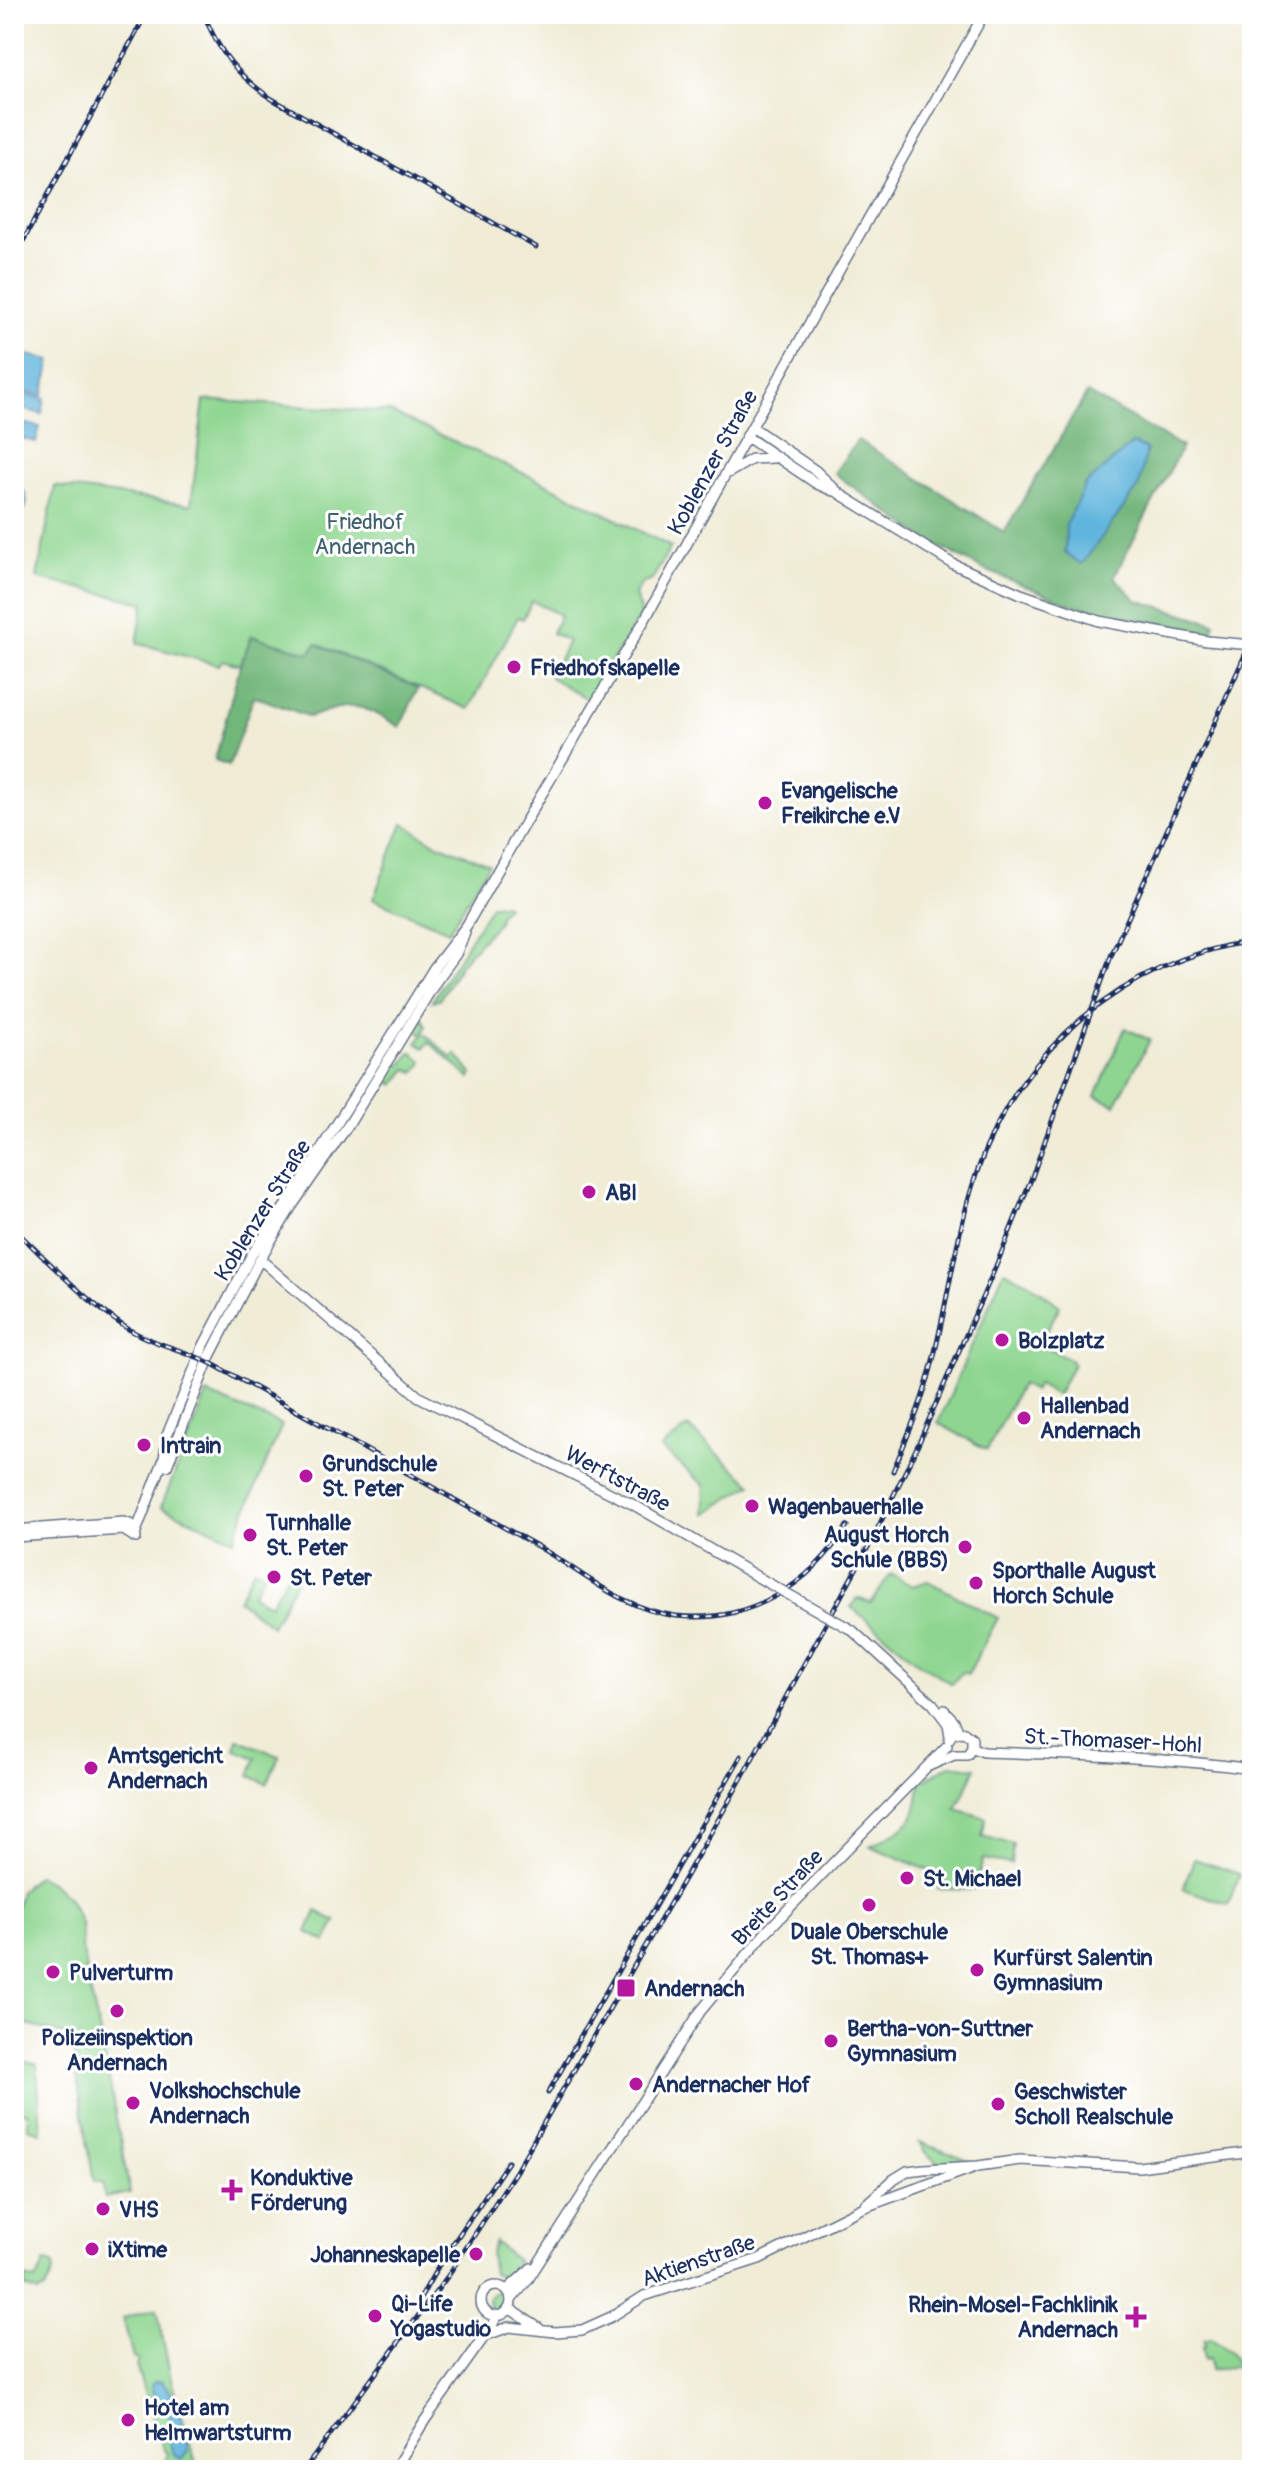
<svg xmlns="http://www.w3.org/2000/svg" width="1266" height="2484" font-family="Pangolin,sans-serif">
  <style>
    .green { fill: #8ed690; stroke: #548277; stroke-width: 2 }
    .forest { fill: #72b77a; stroke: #46736c; stroke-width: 2 }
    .water { fill: #61b5dd; stroke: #3e729e; stroke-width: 2 }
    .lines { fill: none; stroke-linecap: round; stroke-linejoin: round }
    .minor-casing { stroke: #667188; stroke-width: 12 }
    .minor { stroke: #fff; stroke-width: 9 }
    .rail-casing { stroke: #1b2f5e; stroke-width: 5 }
    .rail { stroke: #fff; stroke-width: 2; stroke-dasharray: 6; stroke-linecap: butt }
    .minor-bridge-casing { stroke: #667188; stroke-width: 12; stroke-linecap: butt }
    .minor-bridge { stroke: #fff; stroke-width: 9 }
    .poi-dot { fill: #b5179e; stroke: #fff; stroke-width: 3 }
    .labels { text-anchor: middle; stroke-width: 6; stroke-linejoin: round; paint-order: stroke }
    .street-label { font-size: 22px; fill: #1b2f5e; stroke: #fff }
    .park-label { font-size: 22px; fill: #3e616d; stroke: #fff }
    .poi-label { font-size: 22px; font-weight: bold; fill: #1b2f5e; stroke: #fff; text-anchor: start }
  </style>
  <rect width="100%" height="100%" fill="#fff"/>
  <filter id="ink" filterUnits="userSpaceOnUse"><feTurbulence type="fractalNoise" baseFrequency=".0125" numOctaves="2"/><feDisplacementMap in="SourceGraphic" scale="16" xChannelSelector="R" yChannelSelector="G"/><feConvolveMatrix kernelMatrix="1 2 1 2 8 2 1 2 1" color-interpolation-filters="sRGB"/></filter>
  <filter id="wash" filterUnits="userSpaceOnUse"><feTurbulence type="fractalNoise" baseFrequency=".006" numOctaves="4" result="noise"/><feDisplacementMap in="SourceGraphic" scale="32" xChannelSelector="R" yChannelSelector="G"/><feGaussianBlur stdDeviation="1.8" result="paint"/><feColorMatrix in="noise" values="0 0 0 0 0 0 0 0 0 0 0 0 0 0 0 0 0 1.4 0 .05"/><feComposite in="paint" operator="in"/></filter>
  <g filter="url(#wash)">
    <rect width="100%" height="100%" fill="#f0ecd6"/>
    <path class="green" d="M204,400L390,412L551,486L671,547L652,580L641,584L635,595L641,614L589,700L550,677L568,641L552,633L560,615L532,601L523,619L518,617L469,709L317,644L310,653L252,636L240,665L222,660L219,665L137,643L144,603L37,578L55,486L191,505Z
      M403,823L435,843L489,864L449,931L373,899Z
      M505,904L507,906L500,913L498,922L461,963L439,1000L432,1001L491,905Z
      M422,1018L426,1026L423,1032L452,1058L456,1054L472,1074L470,1078L429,1042L424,1048L417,1043L422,1035L415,1029Z
      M1125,1028L1150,1040L1115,1105L1096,1096Z
      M411,1052L422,1061V1064L415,1072L407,1069L394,1085L385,1079L395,1063L401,1066Z
      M1004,1271L1028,1282L1060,1306L1040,1343L1071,1360L1073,1364L1057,1395L1038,1384L1034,1391L1021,1384L987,1450L938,1423Z
      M207,1394L282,1425L234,1539L161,1507Z
      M688,1427L752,1484L705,1514L704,1485L661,1448Z
      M294,1564L302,1569L272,1626L238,1600L254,1568L264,1573L252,1595L270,1604Z
      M891,1574L912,1586L928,1581L998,1618L968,1674L962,1672L952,1684L919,1663L851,1607L857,1598L871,1603Z
      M238,1739L279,1756L267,1784L250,1776L256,1758L235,1750Z
      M949,1765L976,1768L956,1809L986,1818L982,1836L1013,1844L1011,1864L983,1859L975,1890L938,1889L937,1874L870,1846C906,1827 917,1827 920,1783Z
      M1194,1859L1240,1874L1228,1904L1183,1889Z
      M37,1875L52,1883L69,1899L81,1923L82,1947L89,1985L103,2047L130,2193L105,2198L103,2182H94L75,2065L77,2061L74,2057L71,2037L14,2021V1920L20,1891Z
      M316,1911L336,1921L326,1942L307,1932Z
      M14,2060L37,2064L41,2132L28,2128V2113L14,2109Z
      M920,2142L969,2161C943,2167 933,2167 920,2142Z
      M495,2242L518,2262L510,2274L515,2279L513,2282L493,2274L490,2254Z
      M45,2262L53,2264L54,2271L45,2290L38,2293L24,2287L26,2278L36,2281Z
      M488 2301a9 9 0 1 1 18 0a9 9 0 1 1-18 0Z
      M157,2309L171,2379L198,2470H170L166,2459L168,2454L163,2449L136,2366L138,2360L133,2358L123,2318Z
      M1210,2338L1230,2352L1238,2366L1210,2370L1209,2359L1204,2360L1202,2347L1205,2346L1204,2340Z
      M1252,2375V2395L1241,2397L1238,2377Z
      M1252,2399V2463L1242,2401Z"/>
    <path class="forest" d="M1087,393L1182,447L1114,577L1137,600L1215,623L1212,633L1138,620L1073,605L983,569L925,539L834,473L858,440L1004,532Z
      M252,636L310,653L316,644L418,688L400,727C361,704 353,700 310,717L254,696L229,765L215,760L240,665Z"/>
    <path class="water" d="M14,352L51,360L43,396L14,389Z
      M14,392L45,399L42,414L14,407Z
      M14,421L40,427L36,442L14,437Z
      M1132,444L1147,449L1138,488L1082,564L1065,553L1066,525L1085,485Z
      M14,482C31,492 31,510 14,519Z
      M161,2381C179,2399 185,2426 188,2451L181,2459L174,2455L167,2437L172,2427L169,2414L157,2406L151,2386L153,2382Z"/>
  </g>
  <g filter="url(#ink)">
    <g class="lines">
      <g class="minor-casing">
        <path id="minor" d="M752,427L816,471L840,494L953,564L1021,594L1099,621L1207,641
          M747,437L817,484L833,491
          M728,473L752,459L774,458
          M260,1259L419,1397L634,1505L768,1583
          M167,1466L210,1356L260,1259L292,1206L351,1121L437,980L456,954L465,933
          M14,1530L123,1522L130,1524L136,1533
          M14,1537L123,1530L136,1538
          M134,1537L164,1459L167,1435L204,1345L252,1254L310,1170L318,1154L434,968L467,925L517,836L644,621L819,306L984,14
          M852,1630L933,1704L948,1724L950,1736
          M944,1710L954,1721L958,1731
          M949,1739L953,1733L964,1732L972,1738V1748
          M972,1748L984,1752C1074,1755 1163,1757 1252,1769
          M929,1766L954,1755H967L972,1748
          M865,2205L894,2179L907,2171L924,2169L978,2166L1020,2160L1139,2167L1252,2152
          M481 2301a15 15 0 1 1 30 0a15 15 0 1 1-30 0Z
          M507,2290L531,2268
          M511,2300L527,2281L700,2012L766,1932L947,1746
          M509,2308L540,2329
          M484,2336L509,2327L555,2332L582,2330L611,2317L644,2296L759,2259L862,2208L978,2166
          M394,2470L425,2420L492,2326L497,2315"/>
      </g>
      <use href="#minor" class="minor"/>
      <g class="rail-casing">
        <path id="rail" d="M204,14C218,52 239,77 272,99L536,247
          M14,258L146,14
          M14,1229C49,1262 83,1298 122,1325C151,1345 186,1349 216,1366C323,1425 430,1486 537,1546C583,1572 621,1609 676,1616C748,1624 810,1586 847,1526
          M893,1471C907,1437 922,1404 931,1368C948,1303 955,1236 977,1172C1018,1051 1125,960 1252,941
          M548,2093L741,1756
          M421,2297L440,2263L508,2162
          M304,2470L447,2277L516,2171L729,1801L873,1538L917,1447L996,1266L1032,1177L1111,956L1252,639"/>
      </g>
      <use href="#rail" class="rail"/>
      <g class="minor-bridge-casing">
        <path id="minor-bridge" d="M1207,641L1252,645
          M768,1583L852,1630"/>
      </g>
      <use href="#minor-bridge" class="minor-bridge"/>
    </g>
  </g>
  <g class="poi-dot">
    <circle cx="514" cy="667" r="8"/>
    <circle cx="765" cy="803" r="8"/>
    <circle cx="589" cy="1192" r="8"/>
    <circle cx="1002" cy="1340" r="8"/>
    <circle cx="1024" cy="1418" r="8"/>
    <circle cx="144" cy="1445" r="8"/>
    <circle cx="306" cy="1476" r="8"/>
    <circle cx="752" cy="1506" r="8"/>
    <circle cx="250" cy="1535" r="8"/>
    <circle cx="965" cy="1547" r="8"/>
    <circle cx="274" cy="1577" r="8"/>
    <circle cx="976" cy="1583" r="8"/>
    <circle cx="91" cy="1768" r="8"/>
    <circle cx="907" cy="1878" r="8"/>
    <circle cx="869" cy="1905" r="8"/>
    <circle cx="977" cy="1970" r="8"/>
    <circle cx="53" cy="1972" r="8"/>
    <rect x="616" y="1978" width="20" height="20" rx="4"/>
    <circle cx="117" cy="2011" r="8"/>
    <circle cx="831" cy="2041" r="8"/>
    <circle cx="636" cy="2084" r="8"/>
    <circle cx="133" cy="2103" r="8"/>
    <circle cx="998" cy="2104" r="8"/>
    <path d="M228 2178h8v8h8v8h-8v8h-8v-8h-8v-8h8z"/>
    <circle cx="103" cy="2209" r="8"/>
    <circle cx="92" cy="2249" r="8"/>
    <circle cx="476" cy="2254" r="8"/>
    <circle cx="375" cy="2316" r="8"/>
    <path d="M1132 2305h8v8h8v8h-8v8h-8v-8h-8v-8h8z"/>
    <circle cx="128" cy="2420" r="8"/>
  </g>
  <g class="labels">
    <g class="street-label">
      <text transform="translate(712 462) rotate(-61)" y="8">Koblenzer Straße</text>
      <text transform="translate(262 1210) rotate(-58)" y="8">Koblenzer Straße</text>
      <text transform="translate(618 1478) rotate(28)" y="8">Werftstraße</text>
      <text transform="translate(1113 1740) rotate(3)" y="8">St.-Thomaser-Hohl</text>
      <text transform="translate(777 1897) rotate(-47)" y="8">Breite Straße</text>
      <text transform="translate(698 2260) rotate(-19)" y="8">Aktienstraße</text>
    </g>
    <g class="park-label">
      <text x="365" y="529">Friedhof<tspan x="365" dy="25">Andernach</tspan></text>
    </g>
    <g class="poi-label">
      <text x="530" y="675">Friedhofskapelle</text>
      <text x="781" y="798">Evangelische<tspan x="781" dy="25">Freikirche e.V</tspan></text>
      <text x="605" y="1200">ABI</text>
      <text x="1018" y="1348">Bolzplatz</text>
      <text x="1040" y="1413">Hallenbad<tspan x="1040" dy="25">Andernach</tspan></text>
      <text x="160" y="1453">Intrain</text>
      <text x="322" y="1471">Grundschule<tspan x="322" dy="25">St. Peter</tspan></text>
      <text x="768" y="1514">Wagenbauerhalle</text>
      <text x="266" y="1530">Turnhalle<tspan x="266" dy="25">St. Peter</tspan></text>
      <text x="949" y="1542" text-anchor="end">August Horch<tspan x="949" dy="25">Schule (BBS)</tspan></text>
      <text x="992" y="1578">Sporthalle August<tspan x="992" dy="25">Horch Schule</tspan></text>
      <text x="290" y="1585">St. Peter</text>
      <text x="107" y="1763">Amtsgericht<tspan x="107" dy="25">Andernach</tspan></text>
      <text x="923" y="1886">St. Michael</text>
      <text x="869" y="1939" text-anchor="middle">Duale Oberschule<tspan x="869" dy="25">St. Thomas+</tspan></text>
      <text x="993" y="1965">Kurfürst Salentin<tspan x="993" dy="25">Gymnasium</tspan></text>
      <text x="69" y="1980">Pulverturm</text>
      <text x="644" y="1996">Andernach</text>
      <text x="847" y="2036">Bertha-von-Suttner<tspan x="847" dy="25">Gymnasium</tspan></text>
      <text x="117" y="2045" text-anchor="middle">Polizeiinspektion<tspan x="117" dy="25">Andernach</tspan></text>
      <text x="652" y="2092">Andernacher Hof</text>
      <text x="149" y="2098">Volkshochschule<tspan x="149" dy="25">Andernach</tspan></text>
      <text x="1014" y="2099">Geschwister<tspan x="1014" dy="25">Scholl Realschule</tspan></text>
      <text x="250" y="2185">Konduktive<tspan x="250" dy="25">Förderung</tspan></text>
      <text x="119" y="2217">VHS</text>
      <text x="108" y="2257">iXtime</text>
      <text x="460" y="2262" text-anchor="end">Johanneskapelle</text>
      <text x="391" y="2311">Qi-Life<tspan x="391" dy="25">Yogastudio</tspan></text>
      <text x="1118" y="2312" text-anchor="end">Rhein-Mosel-Fachklinik<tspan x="1118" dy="25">Andernach</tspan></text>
      <text x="144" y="2415">Hotel am<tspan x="144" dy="25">Helmwartsturm</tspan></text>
    </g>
  </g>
  <rect width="1266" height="2484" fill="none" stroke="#fff" stroke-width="48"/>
</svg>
